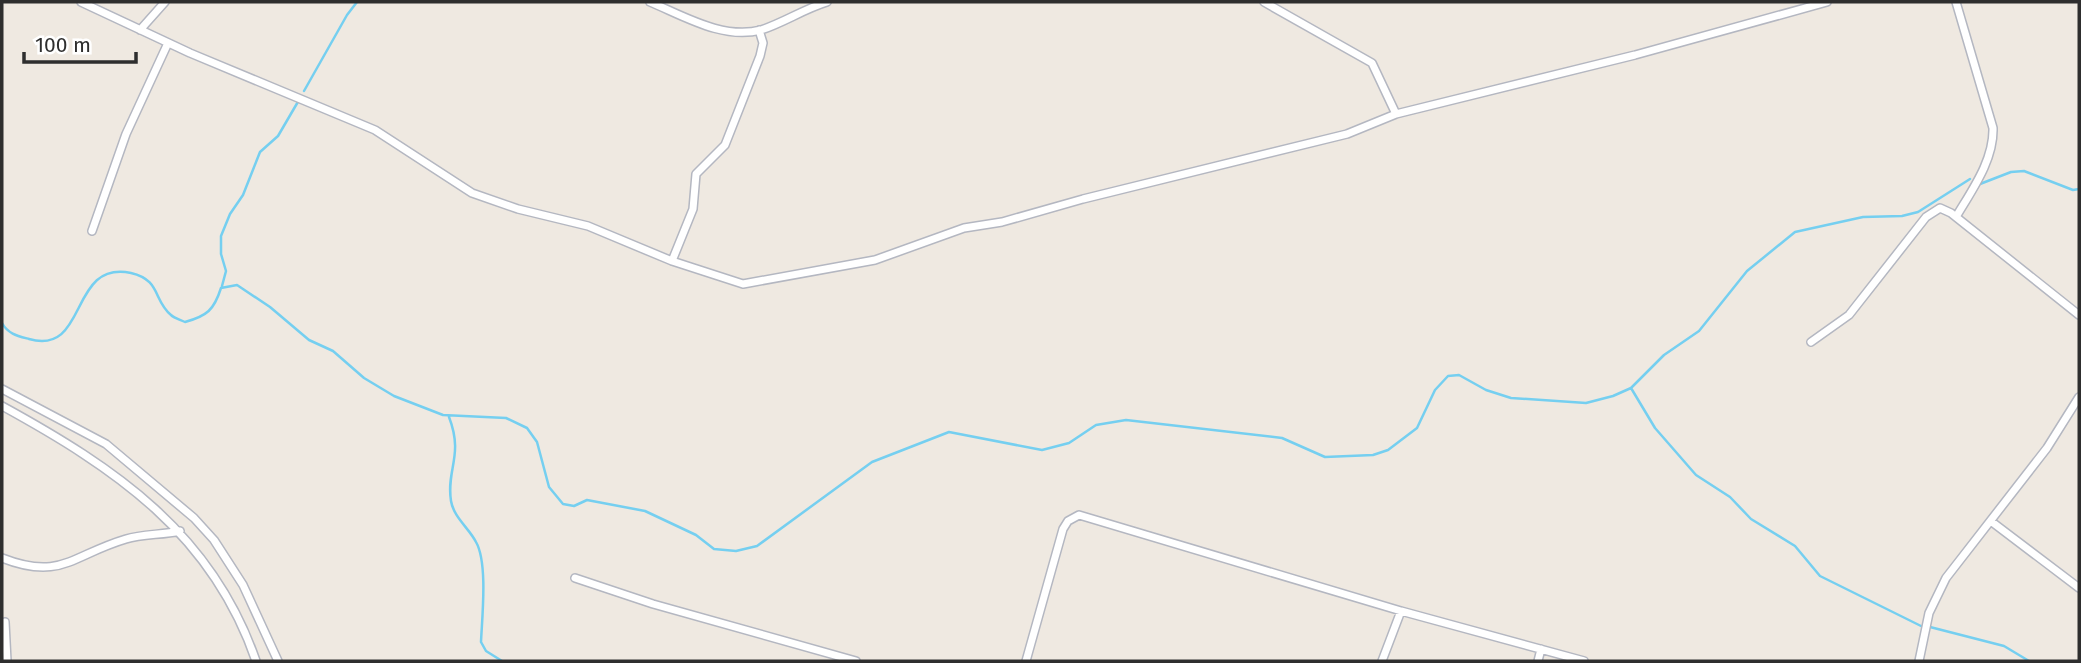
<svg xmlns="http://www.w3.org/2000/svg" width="2081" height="663" font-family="'Fira Sans',sans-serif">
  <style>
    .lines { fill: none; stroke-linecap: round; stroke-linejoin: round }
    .stream { stroke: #75cff0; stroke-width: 2.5 }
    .minor-casing { stroke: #b4b7c1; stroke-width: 10 }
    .minor { stroke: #fff; stroke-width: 7 }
  </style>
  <rect width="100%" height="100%" fill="#efe9e1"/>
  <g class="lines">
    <path class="stream" d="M304,91L347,15L357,2
      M1980,184L2011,172L2024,171L2073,190L2079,189
      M222,286L226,271L221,254V236L230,214L243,195L260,152L278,136L299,100
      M2,323C8,334 18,336 29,339C89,356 68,260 131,273C161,280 153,300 171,315C174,318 181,320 185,322C207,316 214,310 221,288L237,285L270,307L309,340L333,351L364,378L394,396L443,415L506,418L527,428L537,442L549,487L563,504L574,506L587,500L645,511L696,535L714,549L736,551L757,546L872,462L949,432L1042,450L1069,443L1096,425L1126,420L1282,438L1325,457L1373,455L1388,450L1417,428L1435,390L1448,376L1459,375L1486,390L1511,398L1586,403L1613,396L1631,388L1664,355L1699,331L1747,271L1795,232L1863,217L1902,216L1918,212L1970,179
      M1631,388L1655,428L1696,475L1730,497L1751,519L1795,546L1820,576L1921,626
      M449,417C464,456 446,469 451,501C454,518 469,528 476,542C488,563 482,618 481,642L486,651L502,661
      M1930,627L2004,646L2029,661"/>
    <g class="minor-casing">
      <path id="minor" d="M81,2L190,53L375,130L472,193L518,209L588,226L672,261L743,284L875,260L964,228L1002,222L1083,199L1347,134L1396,114L1635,55L1827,2
        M650,2C684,16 723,40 761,30C783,23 804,9 827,2
        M1264,2L1372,63L1396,114
        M140,30L165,2
        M1956,217C1972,190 1994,160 1993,128L1956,2
        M92,231L126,134L168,43
        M672,261L693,209L696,174L725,145L760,56L763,43L759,30
        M1811,342L1849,315L1926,217L1940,208L1951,213L2079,315
        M2,389L106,444L194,518L214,540L243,585L278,661
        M2,406C115,468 212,533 256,661
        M1992,522L2079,588
        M2,558C61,581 72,555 126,539C142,534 162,535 180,531
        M575,578L653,604L856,661
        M5,622L7,661
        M1026,661L1063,529L1068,521L1079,515L1401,611L1584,661
        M1382,661L1401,611
        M1538,661L1541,649
        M1919,661L1929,613L1946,578L2047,448L2079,397"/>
    </g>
    <use href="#minor" class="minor"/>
  </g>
  <rect width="2081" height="663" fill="none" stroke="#2e2e2e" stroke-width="7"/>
  <path d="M24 52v10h112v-10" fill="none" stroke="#2e2e2e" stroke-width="3.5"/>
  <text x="35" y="52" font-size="21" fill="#2e2e2e" stroke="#ffffff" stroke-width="5" paint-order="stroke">100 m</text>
</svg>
